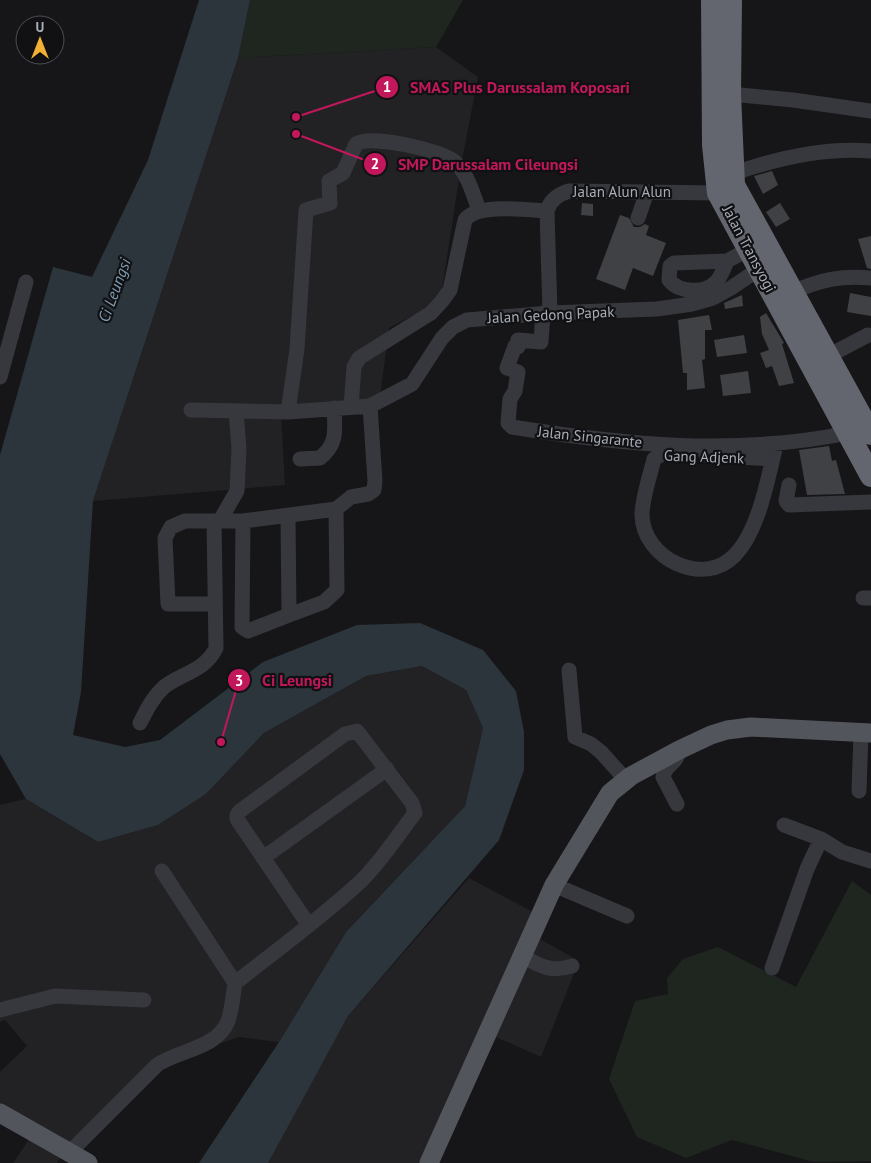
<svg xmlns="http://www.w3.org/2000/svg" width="871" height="1163" font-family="'PT Sans',sans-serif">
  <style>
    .built { fill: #222225 }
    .green { fill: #1e261f }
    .water { fill: #2c353c }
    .building { fill: #404145 }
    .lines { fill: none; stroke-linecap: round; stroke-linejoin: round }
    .minor { stroke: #37383d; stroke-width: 15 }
    .major { stroke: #53555c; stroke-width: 19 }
    .highway { stroke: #63666e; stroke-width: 22 }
    .labels { text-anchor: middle; stroke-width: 4.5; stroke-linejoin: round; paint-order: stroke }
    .street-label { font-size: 15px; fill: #a8adb8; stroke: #111113 }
    .water-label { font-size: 16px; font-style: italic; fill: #7f9bb3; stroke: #111113 }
    .leader { fill: none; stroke: #c2185b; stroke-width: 2 }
    .callout-dot { fill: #c2185b; stroke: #111113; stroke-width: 2 }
    .mark-label { font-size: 15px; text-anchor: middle; font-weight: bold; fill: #fff }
    .callout-label { font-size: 16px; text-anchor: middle; font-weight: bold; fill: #c2185b; stroke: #111113; stroke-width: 4.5; stroke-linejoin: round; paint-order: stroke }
  </style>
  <rect width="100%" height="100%" fill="#161618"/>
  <path class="built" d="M436,47L478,77L461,166L442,290L428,308L389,328L380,397L281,413L285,485L93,501L238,58Z
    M422,666L466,690L483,728L465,806L346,932L279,1042L239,1037L167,1061L63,1153L57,1163H13L32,1135L0,1117V1072L27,1046L5,1020L0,1022V805L26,799L98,842L158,825L206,794L264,733L366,676Z
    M469,878L546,919L538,938L579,961L541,1057L496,1037L437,1163H266L348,1016Z"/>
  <path class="green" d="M250,0H463L436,47L238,58Z
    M852,881L871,895V1161L814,1162L732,1140L686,1158L637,1137L609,1079L635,1001L668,994L667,978L683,959L718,947L796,987Z"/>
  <path class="water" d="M199,0H250L238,58L93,501L81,692L73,735L125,747L160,740L263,662L357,625L420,623L483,650L516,691L524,732V770L499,840L348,1016L268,1163H199L279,1042L346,932L465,806L483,728L466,690L422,666L366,676L264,733L206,794L158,825L98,842L26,799L0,754V455L53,267L92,277L148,160Z"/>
  <path class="building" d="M772,171L778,185L763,194L754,176Z
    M582,203L593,204V216L581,215Z
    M780,203L790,219L776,227L766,212Z
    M620,215L629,218L634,227H640L645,224L649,226L646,235L666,243L653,276L633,268L625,290L596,279Z
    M871,236V269L867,268L858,239Z
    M850,293L871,297V316L847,312Z
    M742,295L743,306L725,309L724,303Z
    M766,313L784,343L782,344L794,383L779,386L772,366L766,368L760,353L769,350L762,334L760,317Z
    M709,315L712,330H705V359L702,360L705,388L687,390V373H683L678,320Z
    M744,335L747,353L717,357L714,340Z
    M748,371L751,393L723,396L720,375Z
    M829,446L832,461L836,460L845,494L807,495L799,450Z"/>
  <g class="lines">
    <path class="minor" d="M730,94L793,100L871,111
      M732,174C777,158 824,147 871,151
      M638,218L647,192
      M727,261C724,268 721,278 715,283C704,293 679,293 669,280L670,266L674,263L727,261L749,249
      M793,292C819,280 842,275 871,278
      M543,313L541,342L518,340V347L515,346L507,368L518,372L515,391L510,399L508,423L512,427C624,445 736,456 848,433
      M550,313L547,211C550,200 559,194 569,191L718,193
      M828,356L868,335
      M0,377L26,282
      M351,407L354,367L359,358L431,313L442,301L450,290L465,220C477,203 527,210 547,211
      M191,410L288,412L370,406L412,384L442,338L453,327L467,320L550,313L657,309L692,304L713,298L731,288L759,269
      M288,412L297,349L306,210L330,203L329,181L343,173L356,144C370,134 441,150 455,162C468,174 473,194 479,210
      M678,454L663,453L654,459C650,476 642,498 642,515C643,559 704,588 735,555C759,530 768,478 776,445
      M706,455L772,459
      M300,459L320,458C338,444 335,429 334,408
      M789,485L786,501L789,505L871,502
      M288,516L289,615L324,602L337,590L336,509
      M219,522L237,491L239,449L236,411
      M863,598H871
      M215,604H168L165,538L171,527L185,521H243
      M289,615L248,631L242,627L243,521L336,509L351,497L368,494L374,490L375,481L370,406
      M569,670L575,737L591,744L601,752L626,780
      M140,723C147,709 153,697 164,687C182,673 205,671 216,648L214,522
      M859,791L861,733
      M677,804L663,777C665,765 676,764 678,754
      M784,825L821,839
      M263,858L387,769
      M162,871L235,983
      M554,885L627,916
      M522,956C540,966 551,973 572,966
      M772,968L807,869L821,839L842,852L871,861
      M0,1010L55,996L144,1000
      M70,1152L157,1065C178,1050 217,1049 228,1021C232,1010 233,995 235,983C277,950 321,918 360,882C381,862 397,836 415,813L412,803L357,731L345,734L240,811L237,815V819L308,924"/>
    <path class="major" d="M0,1113L88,1163
      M429,1163L554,885L610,793L631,776L679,750L711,735L727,730L751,727L871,733"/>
    <path class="highway" d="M712,0L713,145L718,193L871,476
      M731,0L730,94L734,185L871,434"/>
  </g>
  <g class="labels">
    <g class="street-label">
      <text x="622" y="197">Jalan Alun Alun</text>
      <text transform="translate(749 249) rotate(62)" y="5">Jalan Transyogi</text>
      <text transform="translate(551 315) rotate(-3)" y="5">Jalan Gedong Papak</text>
      <text transform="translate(590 437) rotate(6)" y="5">Jalan Singarante</text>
      <text transform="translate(704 457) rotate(2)" y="5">Gang Adjenk</text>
    </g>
    <g class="water-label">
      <text transform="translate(114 290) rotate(-70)" y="6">Ci Leungsi</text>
    </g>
  </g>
  <path class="leader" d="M296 117L387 87M296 134L375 164M221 742L239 680"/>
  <g class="callout-dot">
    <circle cx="296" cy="117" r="5"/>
    <circle cx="296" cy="134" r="5"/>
    <circle cx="221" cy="742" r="5"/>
    <circle cx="387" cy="87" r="12"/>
    <circle cx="375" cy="164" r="12"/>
    <circle cx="239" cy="680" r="12"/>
  </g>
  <g class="mark-label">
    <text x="387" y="92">1</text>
    <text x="375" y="169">2</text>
    <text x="239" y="686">3</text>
  </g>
  <g class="callout-label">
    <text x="520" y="93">SMAS Plus Darussalam Koposari</text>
    <text x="488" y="170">SMP Darussalam Cileungsi</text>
    <text x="297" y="686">Ci Leungsi</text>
  </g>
  <g transform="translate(40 40)"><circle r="24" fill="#111113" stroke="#4d4f55"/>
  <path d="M0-4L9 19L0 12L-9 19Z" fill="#f2b134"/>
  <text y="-8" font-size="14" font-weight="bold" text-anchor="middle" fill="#a8adb8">U</text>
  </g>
</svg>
